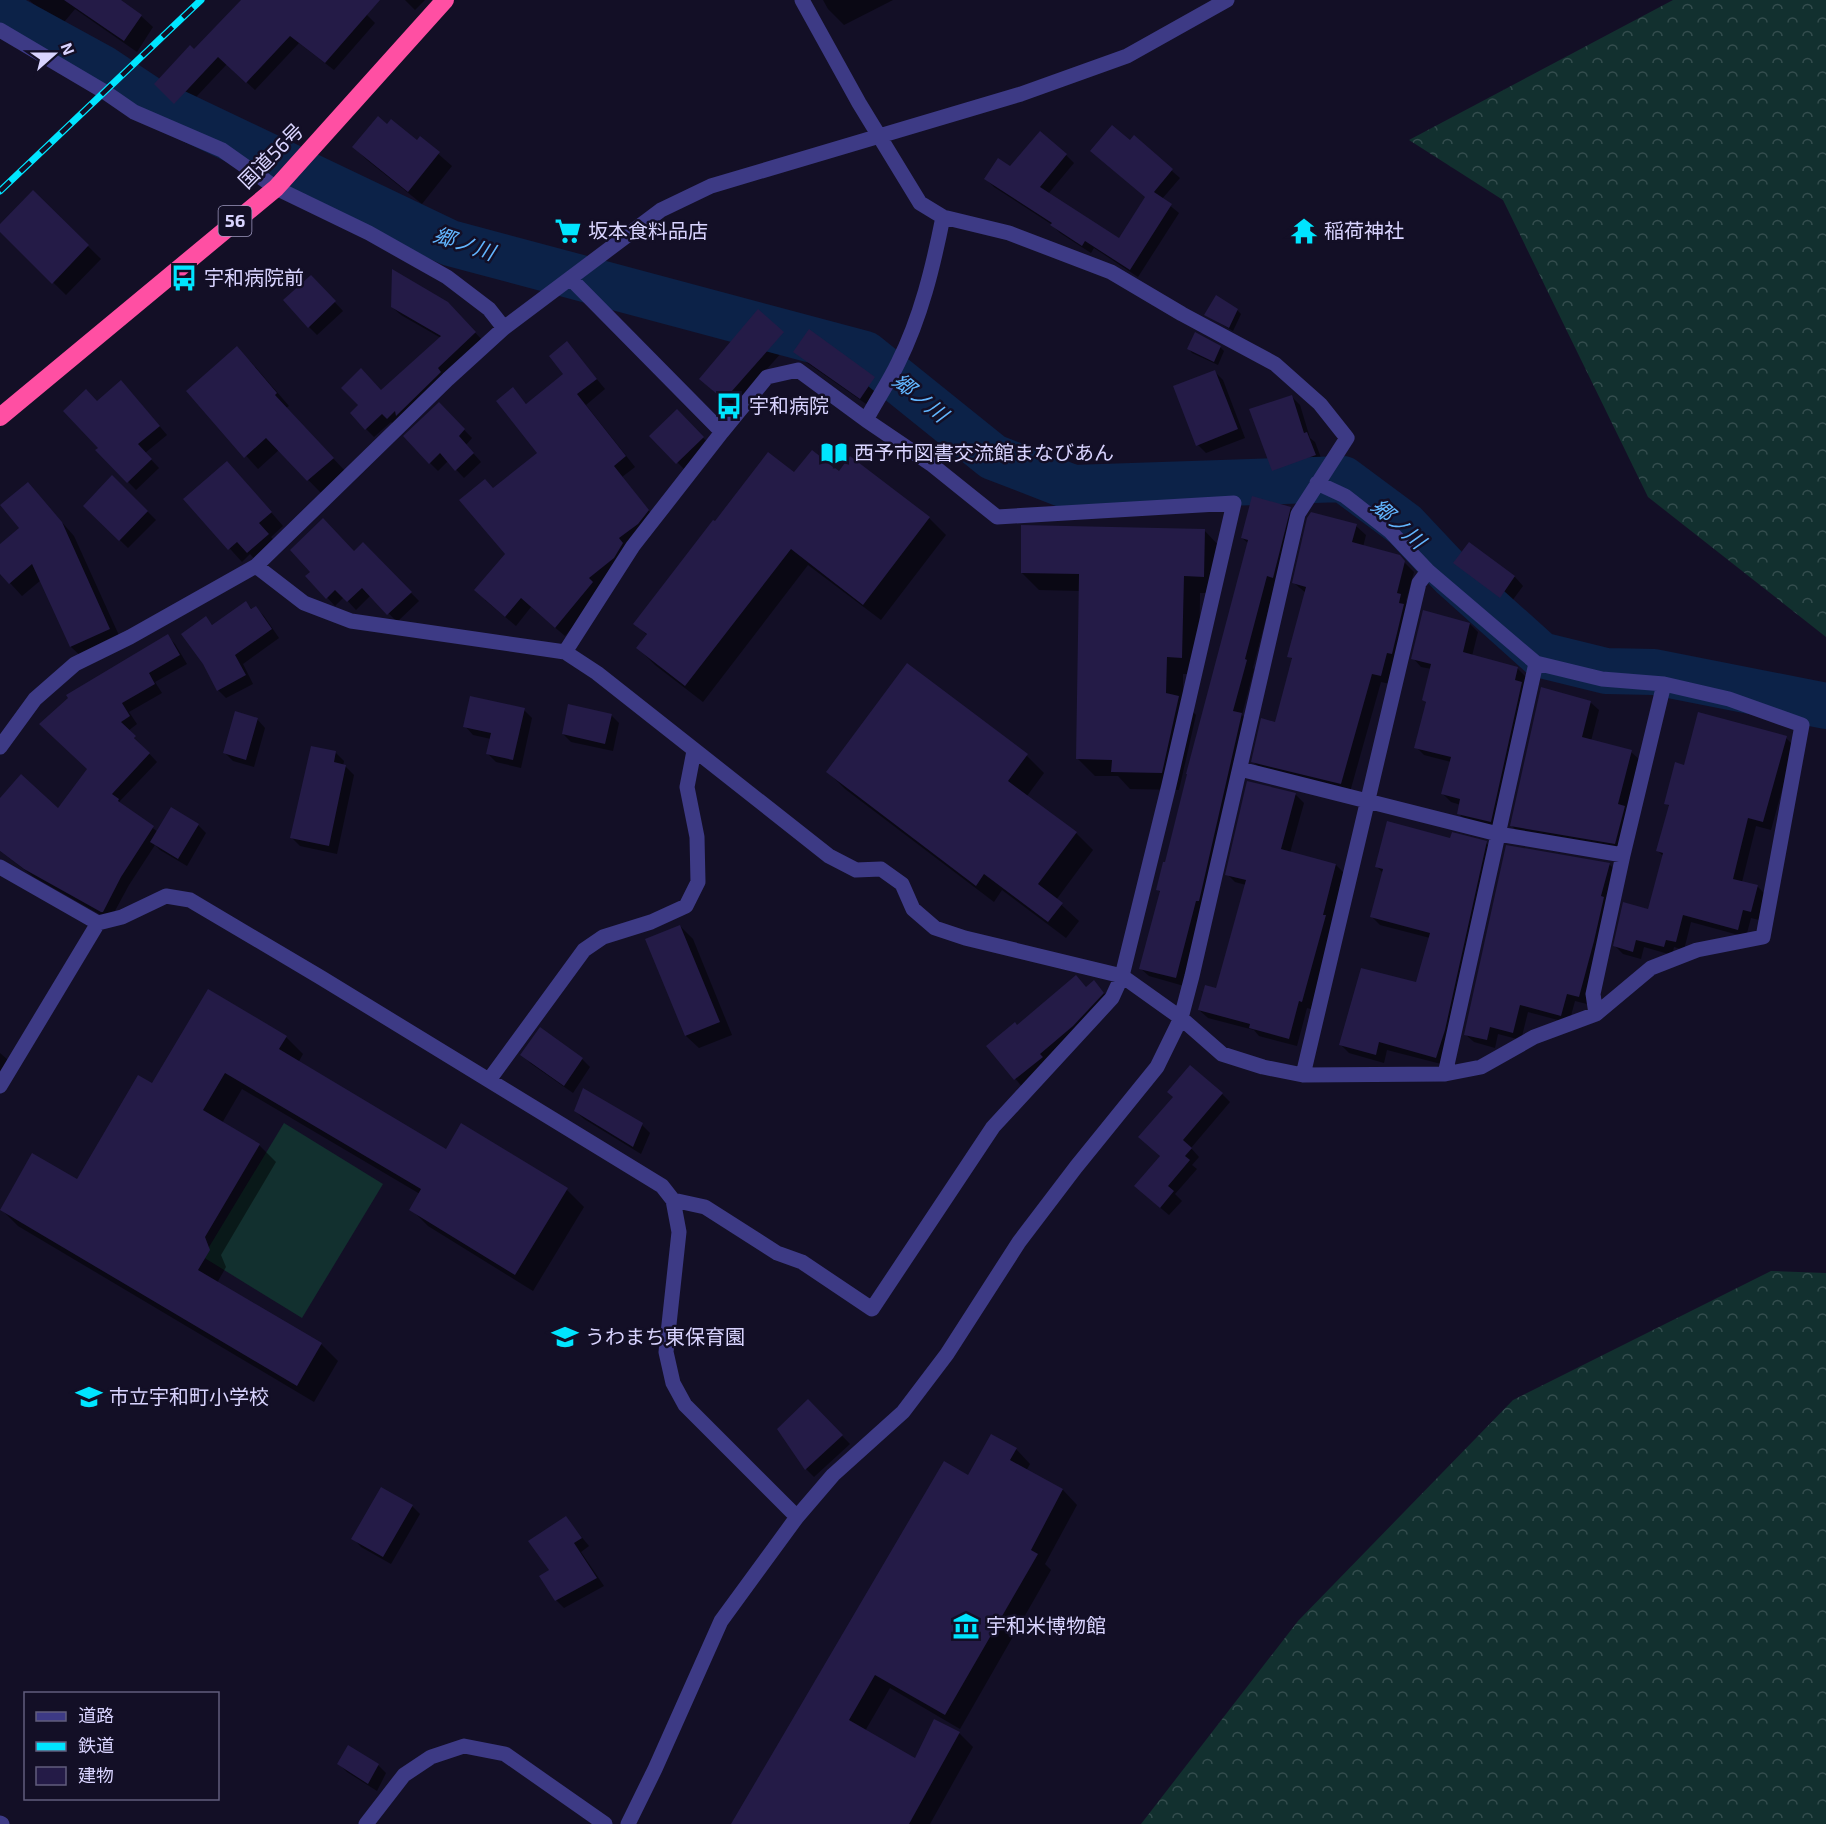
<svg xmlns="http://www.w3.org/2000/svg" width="1826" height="1824" font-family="'Exo 2','Noto Sans JP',sans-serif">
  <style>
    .forest { fill: url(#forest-crowns) }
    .pitch { fill: #12302f }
    .shadow { fill: #0007 }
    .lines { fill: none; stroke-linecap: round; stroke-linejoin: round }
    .river { stroke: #0c2248; stroke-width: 46 }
    .building { fill: #241b47 }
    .minor { stroke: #3d3a85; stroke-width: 15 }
    .highway { stroke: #ff4fa3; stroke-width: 18 }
    .rail-casing { stroke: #00e5ff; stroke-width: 7 }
    .rail { stroke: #130f26; stroke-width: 4.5; stroke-dasharray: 14; stroke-linecap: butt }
    .labels { text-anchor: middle; stroke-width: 5; stroke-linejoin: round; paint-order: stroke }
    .shield { fill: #130f26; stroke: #9e99be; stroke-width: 1.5 }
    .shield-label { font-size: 18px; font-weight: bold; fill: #d9d4ff }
    .street-label { font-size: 20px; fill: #d9d4ff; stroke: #130f26 }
    .poi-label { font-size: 20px; fill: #d9d4ff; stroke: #130f26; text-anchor: start }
    .water-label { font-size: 21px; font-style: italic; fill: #62b6ff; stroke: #130f26 }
  </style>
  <defs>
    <pattern id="forest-crowns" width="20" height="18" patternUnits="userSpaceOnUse" patternTransform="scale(1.5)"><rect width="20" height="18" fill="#12302f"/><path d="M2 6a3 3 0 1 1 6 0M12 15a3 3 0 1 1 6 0" fill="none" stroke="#344d4e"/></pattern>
  </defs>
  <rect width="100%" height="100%" fill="#130f26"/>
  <path class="forest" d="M1673,0H1826V637L1648,497L1503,200L1409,140Z
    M1771,1271L1826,1273V1824H1141L1298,1621L1513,1400Z"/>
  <path class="pitch" d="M284,1123L383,1184L302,1318L203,1257Z"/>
  <path class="shadow" d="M29,0H119L141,16L153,27L137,52L75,9L60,27Z
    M244,0H352L375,23L334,70L299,43L255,90L227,64L183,111L156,84L194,51Z
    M405,0H425L415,10Z
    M823,0H893L844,25L828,9Z
    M420,138L452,166L422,204L367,160L354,147L417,142Z
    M1134,138L1180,178L1162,199L1179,213L1138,277L1094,248L1091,253L1060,233L1051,224L994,187L986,179L1010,168L1066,155L1074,163L1048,194L1119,240L1146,198L1130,143Z
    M33,192L101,259L66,295L0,230V226Z
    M311,277L343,311L317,335L309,327Z
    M392,307L456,312L483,341L396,426L391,422L374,437L366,429L381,391L441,338L401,315Z
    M1237,310L1241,314L1233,331L1206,315Z
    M809,331L874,378L883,386L869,406L803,360L795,352Z
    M783,333L791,342L733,407L709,387Z
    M567,343L605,389L586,405L635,467L622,477L657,521L602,593L565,636L531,607L516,626L485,600L507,554L494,489L539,453L513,389L527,405L565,374Z
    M1220,347L1224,351L1218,365L1192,353L1189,349Z
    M250,361L289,406L286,408L345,471L321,493L279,450L258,469L188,391Z
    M1215,372L1223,380L1245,438L1206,453L1198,445Z
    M129,390L167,435L145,453L159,468L136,490L97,450L100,448L97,402Z
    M1291,396L1300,405L1310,438L1315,442L1323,463L1282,478L1273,470Z
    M439,404L472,438L466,445L481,462L464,478L448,461L438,471L430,463Z
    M677,411L711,446L686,471L651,436Z
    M851,458L929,518L946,535L881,620L808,565L703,702L655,665L638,648L647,635L635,623L794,475L839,473Z
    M239,475L283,526L271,537L280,547L260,565L250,554L242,562L185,499Z
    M113,477L156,520L128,548L85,506Z
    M28,484L74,536L122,642L84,659L71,647L41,580L22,596L0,572V546L21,528Z
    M1290,508L1299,516L1275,584L1253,668L1254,669L1242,715L1250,723L1184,986L1149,976L1140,968L1161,893L1157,889L1166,864L1249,544L1242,538Z
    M1356,526L1366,535L1363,547L1399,557L1414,572L1406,601L1409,605L1390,684L1381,682L1350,792L1262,771L1253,761L1277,724L1293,660L1289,656L1306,593L1294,583Z
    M1204,530L1221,548L1220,593H1200L1199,674H1183V702L1196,715L1179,790L1130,789L1118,776H1095L1078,759L1080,591L1039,590L1022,573Z
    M363,544L419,601L397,622L371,595L356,610L344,597L335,606L307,576L354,553Z
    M1469,544L1515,577L1523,586L1509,605L1464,571Z
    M246,603L253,610L256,608L264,616L279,638L243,664L253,684L226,698L218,690L206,618L213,626Z
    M1470,624L1478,632L1472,656L1517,668L1526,677L1499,829L1467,821L1458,813L1461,805L1451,802L1443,794L1451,762L1424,755L1416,747L1427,704L1424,700L1432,669L1421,667L1413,658Z
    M167,636L175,644L187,664L155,682L162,693L129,712L137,724L128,731L157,762L119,802L127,809L158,832L198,825L206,833L187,866L160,850L155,845L129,885L110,920L34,877L0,851V800L58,810L88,769L41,724Z
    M907,665L1027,756L1044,773L1027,796L1076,833L1093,850L1056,900L1079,921L1066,938L1002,890L994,902L845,789L828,772Z
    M1590,702L1599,710L1591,741L1631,752L1640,760L1623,851L1520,834L1512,826Z
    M524,710L532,718L521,768L496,762L488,754L491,739L473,735L465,726Z
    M611,715L619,723L613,751L571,742L563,734Z
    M257,719L265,728L254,767L233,761L225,753Z
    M1786,738L1794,746L1771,830L1756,826L1742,882L1758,887L1766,895L1759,920L1751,918L1746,937L1691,922L1684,950L1674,947L1672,955L1644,947L1641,959L1623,954L1615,946L1649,910L1663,856L1658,851L1670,807L1666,803L1686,767Z
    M336,753L344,761L343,766L346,767L354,775L337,854L300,846L292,838Z
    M1248,783L1296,795L1304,803L1290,853L1336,865L1344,873L1333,925L1311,1009L1307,1008L1297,1046L1259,1036L1254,1030L1208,1018L1199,1010L1217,990L1246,885L1235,882L1227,874Z
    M1451,840L1486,843L1494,851L1445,1065L1387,1050L1384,1063L1349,1053L1341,1045L1418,984L1430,938L1380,925L1372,917L1384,874L1376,866Z
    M1609,864L1617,872L1602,950L1587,1004L1575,1001L1569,1023L1528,1012L1521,1040L1498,1034L1495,1048L1474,1042L1465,1034Z
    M680,926L693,939L732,1035L699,1048L686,1036L647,940Z
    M1094,982L1111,1001L1023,1088L988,1046L1018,1027L1087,989Z
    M286,1037L303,1054L298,1063L447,1151L567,1190L584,1207L533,1291L428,1226L411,1209L420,1194L242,1089L222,1123L259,1145L276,1162L221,1255L226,1267L217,1283L321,1344L338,1361L314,1402L18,1226L1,1209L77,1181L152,1085Z
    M0,1053L8,1060L0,1079Z
    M522,1054L582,1059L590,1067L573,1093L530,1063Z
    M1222,1094L1230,1102L1191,1148L1199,1157L1192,1165L1197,1169L1175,1194L1182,1201L1169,1215L1144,1194L1161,1156L1174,1098Z
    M575,1111L642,1125L650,1133L641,1154L584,1119Z
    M808,1401L850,1444L814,1477L806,1469Z
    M1016,1449L1030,1464L1026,1471L1063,1490L1077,1505L1045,1564L1051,1570L960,1729L890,1688L865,1731L916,1760L959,1733L973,1747L930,1824H733L969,1477Z
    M412,1506L420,1514L391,1564L361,1547L353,1538Z
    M566,1518L589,1546L581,1552L604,1586L564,1608L556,1600Z
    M339,1764L378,1765L386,1773L377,1791L347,1772Z"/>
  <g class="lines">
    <path class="river" d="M0,12L102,68L150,100L450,243L865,354L993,457L1073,488L1343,479L1405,525L1453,576L1541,655L1606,671L1654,672L1826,706"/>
  </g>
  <path class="building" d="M64,0H121L142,15L124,41Z
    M241,0H380L325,63L290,36L246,83L218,57L174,104L154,84L190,45L194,49Z
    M378,116L387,124L391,119L417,140L420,136L440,152L408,192L352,147Z
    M1112,125L1130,140L1134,135L1173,169L1154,192L1172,204L1130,270L1085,241L1082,246L1050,225L1052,223L984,179L998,158L1010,166L1040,131L1067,154L1040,187L1119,238L1145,197L1090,151Z
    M33,190L89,245L52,284L0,232V224Z
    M392,269L448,302L476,332L438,368L441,372L396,416L395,411L387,419L382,414L365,430L350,413L358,405L341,388L361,368L381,390L441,336L391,307Z
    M311,275L336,301L308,328L283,300Z
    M1216,295L1238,309L1229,328L1204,315Z
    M758,309L784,332L724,400L699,379Z
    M809,329L875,377L860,399L793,352Z
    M1195,332L1221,346L1214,362L1187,349Z
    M567,341L597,379L577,394L626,456L614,466L649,510L638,524L619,538L623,543L614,558L589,578L593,582L555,628L521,598L505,617L474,590L505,554L459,500L485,479L493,488L537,453L496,401L513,387L526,404L563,374L549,356Z
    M237,346L277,393L275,395L334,458L307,481L266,438L244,458L186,391Z
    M1215,370L1238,429L1196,446L1173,386Z
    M121,380L160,426L138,444L152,459L127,483L95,450L98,448L63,411L86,389L97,401Z
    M1292,395L1304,433L1307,432L1316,455L1272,471L1249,409Z
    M439,402L465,429L459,436L474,453L455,471L440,453L429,464L403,436Z
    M677,409L704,437L676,464L649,436Z
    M812,450L839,471L850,456L930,517L863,605L791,549L685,686L636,648L647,634L633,624L713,520L715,521L768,452L794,472Z
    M227,461L272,512L259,523L269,534L247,553L237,542L228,550L183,499Z
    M112,475L148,511L119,541L83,506Z
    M28,482L62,522L110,629L70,647L32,564L9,584L0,574V544L19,528L0,505Z
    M1252,496L1291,507L1273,578L1267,576L1245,659L1247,660L1233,711L1242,713L1203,884L1199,901H1196L1176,978L1139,969L1160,891L1156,890L1163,862H1165L1187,774H1186L1248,540L1241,538Z
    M1311,512L1357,524L1352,542L1400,555L1405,561L1397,593L1401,594L1399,603L1404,604L1392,654L1387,653L1381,676L1372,674L1341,784L1251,762L1261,718L1275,722L1292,658L1287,657L1306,587L1292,583L1307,518Z
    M323,518L354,551L363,542L412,592L387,615L362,588L347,602L335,590L326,599L305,576L310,572L290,550Z
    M1021,525L1205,529L1204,577L1184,576L1182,658L1167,657L1166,693L1179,696L1162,773L1111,772L1112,760L1076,759L1079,574L1021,573Z
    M1469,542L1515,576L1500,598L1453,563Z
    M246,601L251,609L256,606L272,629L235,655L246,675L217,691L203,664L181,634L206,616L212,625Z
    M1423,610L1470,623L1463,652L1518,667L1515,680L1522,682L1491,822L1457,814L1460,799L1441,794L1451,757L1414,748L1426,702L1422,700L1431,664L1411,659Z
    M168,634L180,655L149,673L155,684L122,703L130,716L121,722L136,736L134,738L150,753L112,794L119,799L118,801L154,826L121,877L103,912H101L24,869L0,851V798L21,774L58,808L87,769L39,724L68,698L66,695Z
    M907,663L1028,754L1008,781L1077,832L1038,884L1063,903L1048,922L984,874L976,886L826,772Z
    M1541,687L1591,701L1582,737L1632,750L1618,804L1625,806L1615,844L1510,826Z
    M470,696L525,708L513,760L486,754L491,733L463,727Z
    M568,704L612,714L605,744L562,734Z
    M235,711L258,718L246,760L223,753Z
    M1698,712L1787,736L1763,822L1748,818L1733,879L1758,885L1751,912L1743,910L1738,930L1683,915L1676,942L1666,940L1664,947L1636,940L1633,952L1613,946L1623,902L1648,909L1663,853L1656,851L1669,805L1664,804L1675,762L1684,765Z
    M311,746L336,751L334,762L346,765L329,846L290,838Z
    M1247,781L1296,793L1281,849L1336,864L1323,915H1326L1302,1002L1299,1001L1289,1039L1249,1028L1250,1024L1198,1010L1205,985L1216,988L1246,880L1225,875Z
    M171,807L199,824L178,859L150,842Z
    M1387,821L1450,838L1452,832L1487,841L1445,1030L1436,1058L1379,1042L1376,1055L1339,1045L1361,968L1416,982L1430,933L1370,917L1383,869L1375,867Z
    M1506,845L1610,863L1601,896L1604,897L1594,941L1579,997L1567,994L1561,1016L1520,1005L1513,1033L1490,1027L1487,1040L1464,1035Z
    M680,925L720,1022L685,1036L645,939Z
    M1076,975L1086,987L1094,980L1104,993L1073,1026L1040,1054L1043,1057L1014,1080L986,1046L1015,1022L1017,1025Z
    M208,989L287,1036L279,1049L446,1149L461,1123L568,1188L515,1275L409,1210L421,1189L225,1073L203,1110L260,1144L205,1237L210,1250L198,1270L322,1343L297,1386L0,1210L32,1153L77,1179L138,1075L152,1083Z
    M540,1027L583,1058L564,1086L520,1055Z
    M1190,1065L1223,1093L1183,1140L1192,1148L1185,1156L1190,1160L1168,1186L1174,1191L1160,1208L1134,1186L1160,1156L1138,1137L1173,1097L1167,1092Z
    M583,1088L643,1123L633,1147L574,1111Z
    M808,1399L843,1435L805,1470L777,1429Z
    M991,1434L1017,1448L1010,1460L1063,1489L1031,1550L1038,1554L945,1715L875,1675L849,1720L915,1758L934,1719L960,1732L909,1824H731L944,1461L968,1475Z
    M381,1487L413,1505L383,1557L351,1539Z
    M566,1516L582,1538L574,1543L597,1578L555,1601L539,1576L549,1570L528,1541Z
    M348,1745L379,1764L368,1784L337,1764Z"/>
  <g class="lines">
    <path class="minor" d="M0,30L105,92L134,112L222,150L276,188L369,233L447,277L489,309L504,328
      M571,279L722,432
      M866,420C876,401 889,382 898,363C921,317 933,267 943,217
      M256,566L304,603L351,621L565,652L597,673L829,856L856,870L881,869L902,884L913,909L935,928L965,938L1122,976L1181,1018L1222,1054L1263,1067L1303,1075L1445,1074L1481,1067L1534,1037L1596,1014L1651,968L1697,950L1763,937L1802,725L1729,699L1664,684L1602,679L1536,663L1428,571L1390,531L1345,496L1317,483
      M565,652L633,546L722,432L767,377L798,370L866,420L931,464L997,517L1234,503L1169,785L1122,976L1112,998L993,1127L872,1309L802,1262L777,1253L705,1207L673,1200
      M0,747L35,699L75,664L130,637L256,566L448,379L504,328L661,210L711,186L1021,94L1127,56L1227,0
      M1240,769L1498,834L1623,855
      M0,867L98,923L122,917L166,896L190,900L320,977L662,1186L673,1200L679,1232L666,1352L673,1383L685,1405L797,1517
      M1596,1014L1593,994L1623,855L1664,684
      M1445,1074L1536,663
      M1303,1075L1419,583L1428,571
      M489,1080L584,950L603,937L651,922L686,906L698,882L697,837L687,787L694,751
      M0,1086L98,923
      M0,1823L2,1824
      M366,1824L404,1775L431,1757L464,1746L505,1754L605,1824
      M628,1824L655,1769L721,1621L797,1517L833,1475L903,1412L947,1354L1019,1242L1076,1167L1157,1067L1181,1018L1192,976L1298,514L1347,438L1320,404L1275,364L1182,314L1111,272L1009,233L943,217L920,203L859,103L802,0"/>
    <path class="highway" d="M0,417L276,188L445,0"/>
    <g class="rail-casing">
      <path id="rail" d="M0,191L201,0"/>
    </g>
    <use href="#rail" class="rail"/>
  </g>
  <defs>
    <g id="supermarket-bare" transform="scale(2.07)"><path d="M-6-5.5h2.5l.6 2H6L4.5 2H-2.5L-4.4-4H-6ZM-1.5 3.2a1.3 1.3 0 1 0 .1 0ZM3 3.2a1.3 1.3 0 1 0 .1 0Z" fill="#00e5ff" stroke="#130f26" stroke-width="2.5" paint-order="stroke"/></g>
    <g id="temple-bare" transform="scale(2.07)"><path d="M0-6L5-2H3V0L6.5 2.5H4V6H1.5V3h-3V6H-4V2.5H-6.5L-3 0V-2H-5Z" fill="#00e5ff" stroke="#130f26" stroke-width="2.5" paint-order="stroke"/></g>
    <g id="bus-bare" transform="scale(2.07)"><path d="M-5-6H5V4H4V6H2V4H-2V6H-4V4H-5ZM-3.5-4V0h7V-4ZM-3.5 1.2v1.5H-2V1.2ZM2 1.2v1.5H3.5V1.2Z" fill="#00e5ff" stroke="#130f26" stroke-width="2.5" paint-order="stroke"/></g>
    <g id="library-bare" transform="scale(2.07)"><path d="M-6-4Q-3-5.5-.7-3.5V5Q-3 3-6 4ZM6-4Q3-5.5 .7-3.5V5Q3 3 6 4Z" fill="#00e5ff" stroke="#130f26" stroke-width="2.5" paint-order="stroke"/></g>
    <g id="school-bare" transform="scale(2.07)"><path d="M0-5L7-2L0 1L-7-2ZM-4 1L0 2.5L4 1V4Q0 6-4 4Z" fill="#00e5ff" stroke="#130f26" stroke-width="2.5" paint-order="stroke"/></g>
    <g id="museum-bare" transform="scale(2.07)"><path d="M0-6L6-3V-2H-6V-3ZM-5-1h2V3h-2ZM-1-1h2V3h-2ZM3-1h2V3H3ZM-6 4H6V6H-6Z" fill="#00e5ff" stroke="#130f26" stroke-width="2.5" paint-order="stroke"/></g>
  </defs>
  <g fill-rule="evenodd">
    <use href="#supermarket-bare" x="568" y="231"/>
    <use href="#temple-bare" x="1304" y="231"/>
    <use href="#bus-bare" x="184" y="278"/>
    <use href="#bus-bare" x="729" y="406"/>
    <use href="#library-bare" x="834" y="453"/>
    <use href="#school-bare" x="565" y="1337"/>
    <use href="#school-bare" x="89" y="1397"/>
    <use href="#museum-bare" x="966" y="1626"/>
  </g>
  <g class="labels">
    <rect class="shield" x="218.5" y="206" width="33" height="30" rx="4.5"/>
    <g class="shield-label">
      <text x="235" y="227">56</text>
    </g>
    <g class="street-label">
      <text transform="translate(271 156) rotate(-45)" y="7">国道56号</text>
    </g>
    <g class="poi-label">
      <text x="588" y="238">坂本食料品店</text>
      <text x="1324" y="238">稲荷神社</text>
      <text x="204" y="285">宇和病院前</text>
      <text x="749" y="413">宇和病院</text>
      <text x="854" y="460">西予市図書交流館まなびあん</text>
      <text x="585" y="1344">うわまち東保育園</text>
      <text x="109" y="1404">市立宇和町小学校</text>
      <text x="986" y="1633">宇和米博物館</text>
    </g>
    <g class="water-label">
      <text transform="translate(464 244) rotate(18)" y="7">郷ノ川</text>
      <text transform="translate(920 398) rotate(39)" y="7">郷ノ川</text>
      <text transform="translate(1398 524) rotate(41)" y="7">郷ノ川</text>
    </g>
  </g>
  <rect x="24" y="1692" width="195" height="108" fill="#130f26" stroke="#625e7d" stroke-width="1.5"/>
  <rect x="36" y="1712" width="30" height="9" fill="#3d3a85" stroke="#625e7d" stroke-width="1.5"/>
  <text x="78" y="1722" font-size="18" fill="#d9d4ff">道路</text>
  <rect x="36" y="1742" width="30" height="9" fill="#00e5ff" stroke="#625e7d" stroke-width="1.5"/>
  <text x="78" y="1752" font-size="18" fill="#d9d4ff">鉄道</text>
  <rect x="36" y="1767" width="30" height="18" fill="#241b47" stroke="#625e7d" stroke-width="1.5"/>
  <text x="78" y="1782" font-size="18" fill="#d9d4ff">建物</text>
  <g transform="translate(54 54) rotate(69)" stroke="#130f26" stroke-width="4.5" paint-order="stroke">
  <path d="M0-4.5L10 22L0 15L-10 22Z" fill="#d9d4ff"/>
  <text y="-9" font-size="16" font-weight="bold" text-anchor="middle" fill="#d9d4ff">N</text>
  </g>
</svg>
